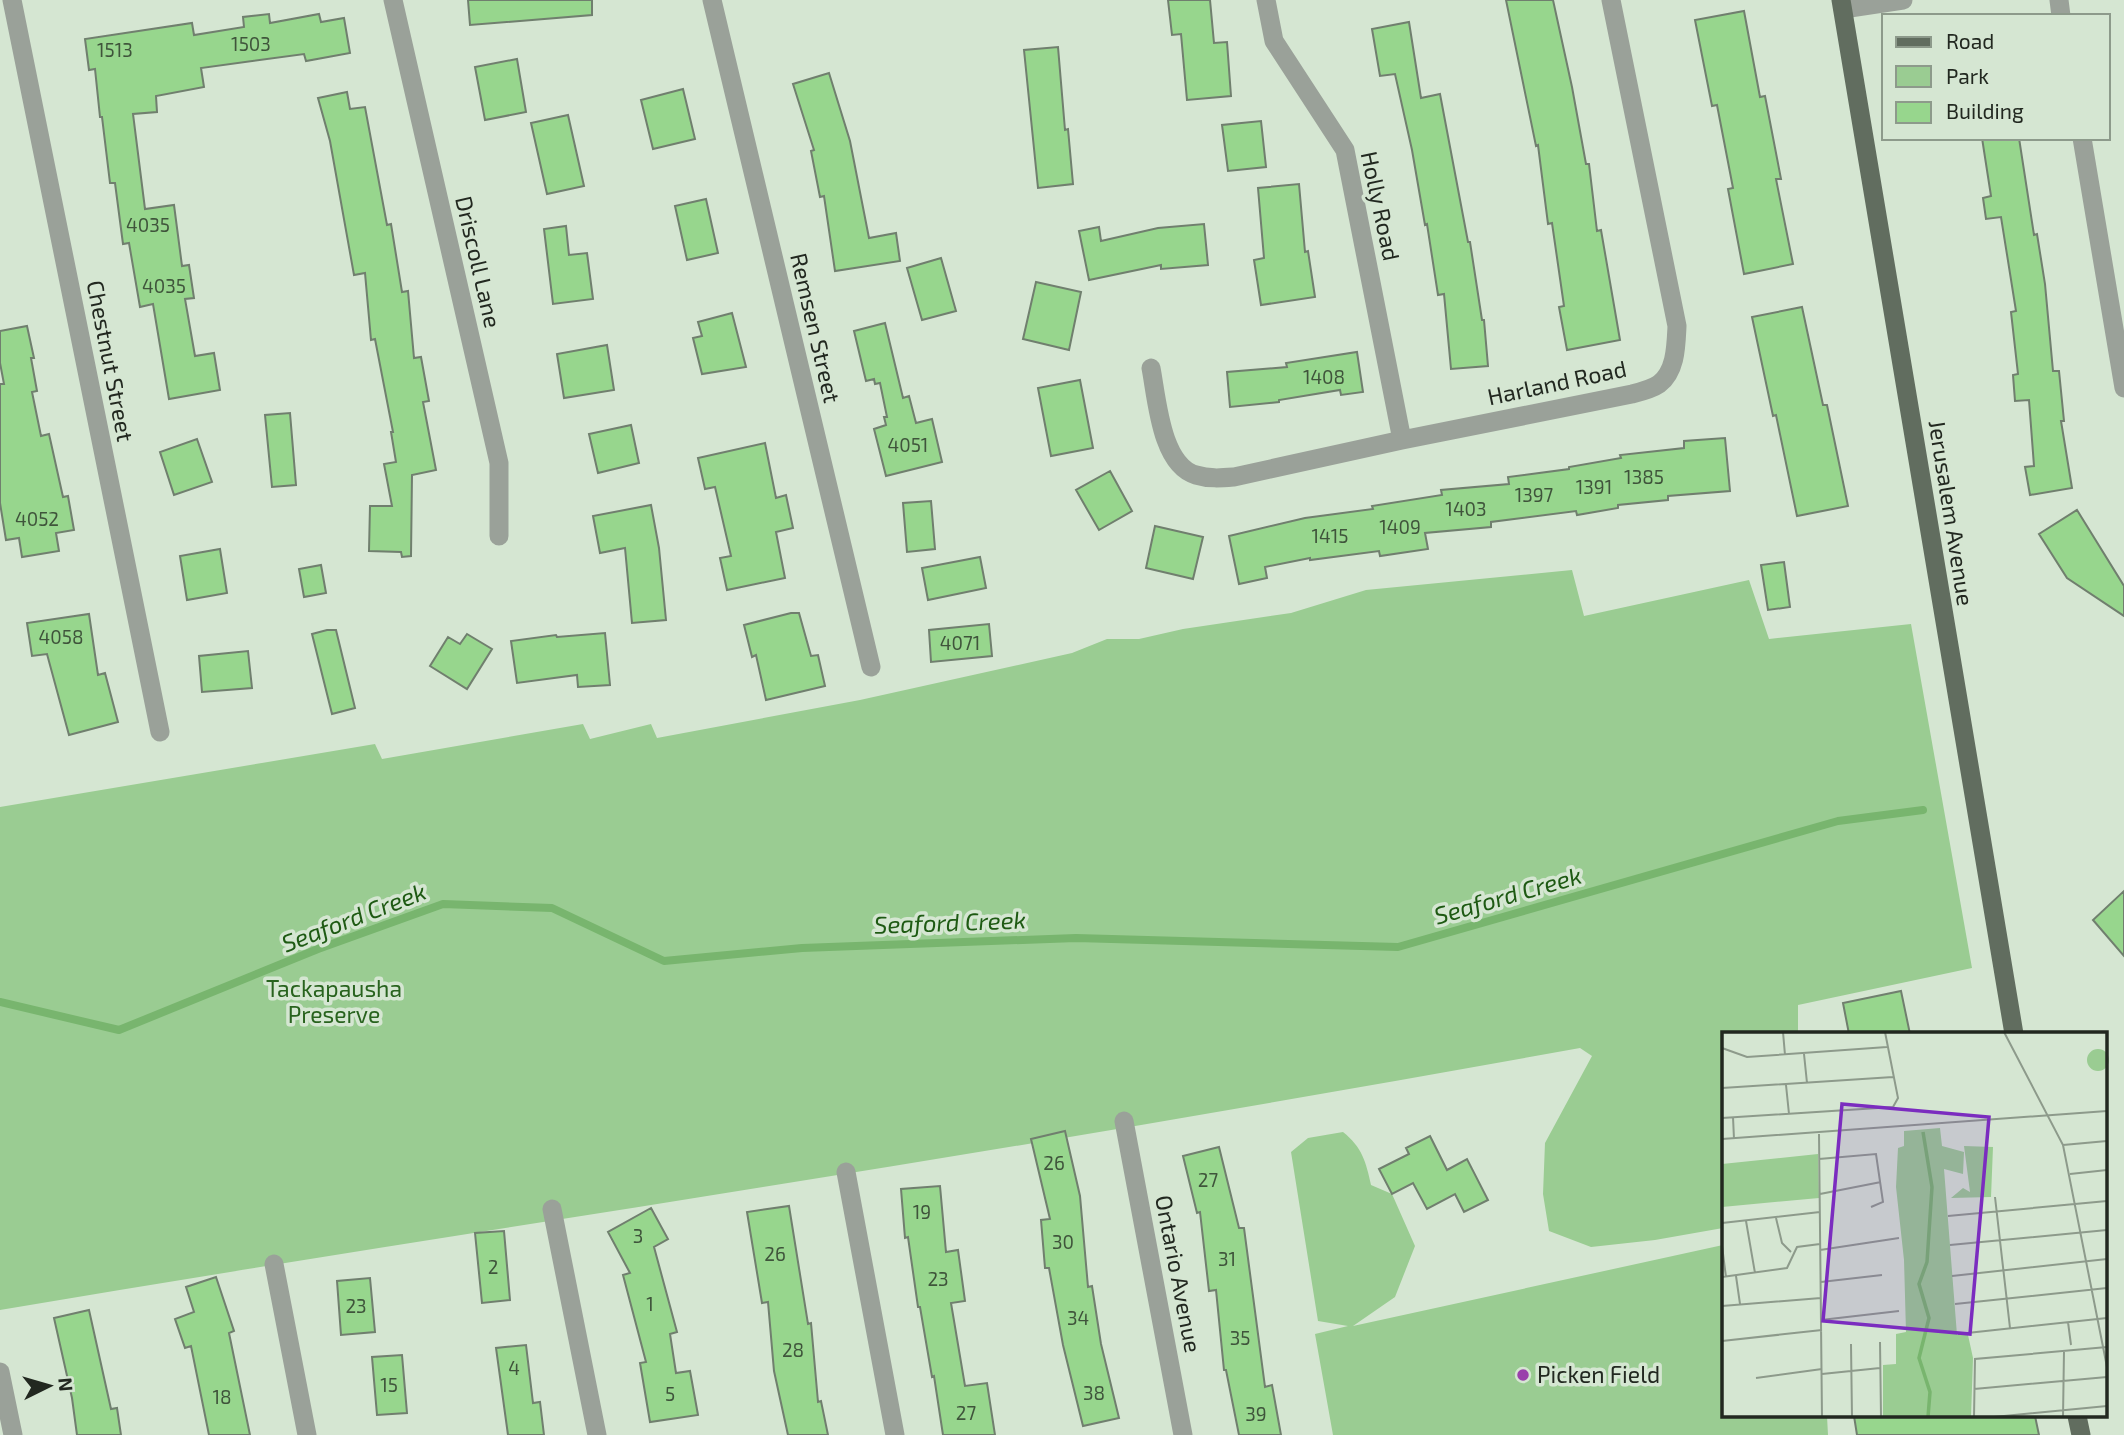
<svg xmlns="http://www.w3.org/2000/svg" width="2124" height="1435" font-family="'Exo 2',sans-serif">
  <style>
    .green { fill: #9acc92 }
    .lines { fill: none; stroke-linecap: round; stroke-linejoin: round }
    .stream { stroke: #78b56e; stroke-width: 8 }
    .building { fill: #97d68d; stroke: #707f6e; stroke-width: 2 }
    .minor { stroke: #9aa199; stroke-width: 19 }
    .primary { stroke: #616d5f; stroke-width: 19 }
    .poi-dot { fill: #9a40ab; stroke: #d5e6d2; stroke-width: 2.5 }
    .labels { text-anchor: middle; stroke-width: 7; stroke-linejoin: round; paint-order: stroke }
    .number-label { font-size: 19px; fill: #3f543b }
    .street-label { font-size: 23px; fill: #222820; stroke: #d5e6d2 }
    .park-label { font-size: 23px; fill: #28631e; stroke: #d5e6d2 }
    .poi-label { font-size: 23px; fill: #222820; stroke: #d5e6d2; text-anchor: start }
    .water-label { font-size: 24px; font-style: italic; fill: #1e5a13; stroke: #d5e6d2 }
    .inset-river { fill: none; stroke: #78b56e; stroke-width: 3.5 }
    .inset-road { fill: none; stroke: #8d9a8b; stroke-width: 2 }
    .view { fill: #7b2cbf; fill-opacity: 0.15; stroke: #7b2cbf; stroke-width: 3.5 }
    .inset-edge { fill: none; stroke: #222820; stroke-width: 3.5 }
  </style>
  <rect width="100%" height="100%" fill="#d5e6d2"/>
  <path class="green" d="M1572,570L1584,616L1749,580L1769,639L1911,624L1972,968L1798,1005V1034H1723V1228L1655,1240L1591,1247L1549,1231L1543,1194L1545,1143L1592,1056L1580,1048C1308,1097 1035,1144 763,1187C508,1228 254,1267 0,1310V807L375,744L382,759L583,724L590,739L651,724L657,738L860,700L1072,653L1107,639H1139L1183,629L1291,613L1366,590Z
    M1343,1132C1362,1147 1366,1162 1371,1185L1392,1194L1415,1246L1395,1297L1353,1326L1723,1245V1416H1827L1828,1435H1333L1315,1334L1348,1326L1318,1321L1291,1152L1308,1138Z"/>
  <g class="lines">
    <path class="stream" d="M0,1002L119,1030L318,949L443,904L552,908L664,961L802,948L1076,938L1398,947L1838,821L1923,810"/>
  </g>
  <path class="building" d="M468,0H592V15L470,25Z
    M1168,0H1210L1214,43L1227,42L1231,96L1187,100L1181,34L1172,35Z
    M1506,0H1553L1572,87L1586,164H1589L1597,231L1601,230L1620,340L1567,350L1559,307L1564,306L1552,223L1548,224L1538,145L1536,146Z
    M1744,11L1760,97L1765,96L1781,179H1776L1793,264L1744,274L1728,189L1733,188L1717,105L1712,106L1695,20Z
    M269,14L270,23L319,14L321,22L344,18L350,53L306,61L304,54L201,68L204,87L156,96L157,112L133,114L145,209L174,205L182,266L189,265L194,298L185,299L195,356L214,353L220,390L169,399L153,304L140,307L129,243L123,244L115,183H110L102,117H100L95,69L89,70L85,39L192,23L194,35L244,27L243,17Z
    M1409,22L1421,98L1440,94L1468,242H1470L1482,320H1484L1488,366L1451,369L1444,294L1438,295L1427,224L1425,225L1412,150L1395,74L1380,76L1372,29Z
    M1058,47L1065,130L1068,129L1073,184L1038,188L1024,50Z
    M517,59L526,112L485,120L475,67Z
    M829,73L850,141L869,238L896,233L900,261L835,271L824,196L820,197L811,151L814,150L793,84Z
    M683,89L695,139L653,149L641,100Z
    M347,92L350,109L365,107L387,225L391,224L402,292L408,291L414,358L421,357L429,401L423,402L436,470L412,475L411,556L402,557L401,552L369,551L370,506H392L384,464L396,462L391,432H393L375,339L371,340L365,273L354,275L330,141L318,98Z
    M568,115L584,186L547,194L531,123Z
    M1261,121L1266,167L1228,171L1222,125Z
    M1982,138H2019L2034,235L2037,234L2045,284L2053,371H2059L2064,421H2061L2072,488L2030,495L2025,467L2034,466L2029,400L2015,401L2013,375L2018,374L2011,312L2016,311L2001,217L1986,219L1983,198L1991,196Z
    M1299,184L1305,252L1308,251L1315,297L1261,305L1254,260L1264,258L1258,188Z
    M706,199L718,253L687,260L675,206Z
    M1204,224L1208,265L1161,269V265L1089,280L1079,231L1099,227L1101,241L1158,228Z
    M566,226L569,255L587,253L593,299L553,304L544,229Z
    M941,258L956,311L922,320L907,268Z
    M1036,282L1081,292L1069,350L1023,339Z
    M1802,307L1823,405H1827L1848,506L1797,516L1776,415L1773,416L1752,317Z
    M732,313L746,367L702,374L693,338L702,336L698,322Z
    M885,323L903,398L909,396L916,423L932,419L942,462L886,476L874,429L886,425L884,417H887L880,383L875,384L874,379L866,381L854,331Z
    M27,326L34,358H31L37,391L32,392L41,436L49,434L63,497L68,496L74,530L56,533L59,551L22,557L19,538L6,540L0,503V384H4L0,363V331Z
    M607,345L614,390L564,398L557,354Z
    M1357,352L1363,392L1341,395L1340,390L1279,400V402L1230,407L1227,372L1287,367L1286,363Z
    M1080,380L1093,448L1051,456L1038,388Z
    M290,413L296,485L272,487L265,415Z
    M631,425L639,463L598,473L589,434Z
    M1725,438L1730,491L1668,496V500L1618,505V508L1577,515L1576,511L1491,522V527L1425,533L1428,549L1380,556L1379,551L1310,560V558L1265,567L1267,578L1239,584L1229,536L1305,518L1373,509L1372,506L1442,495L1441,490L1509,484L1508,477L1569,469V467L1621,458L1620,455L1684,448V441Z
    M197,439L212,482L174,495L160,452Z
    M765,443L776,498L786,495L793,528L776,532L785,578L727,590L720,558L731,556L715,487L705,489L698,458Z
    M1110,471L1132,511L1099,530L1076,490Z
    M931,501L935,549L907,552L903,503Z
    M651,505L659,548L666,620L632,623L625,548L600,553L593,516Z
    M2077,510L2124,586V616L2067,578L2039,534Z
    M1155,526L1203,537L1193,579L1146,568Z
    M220,549L227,593L187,600L180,556Z
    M980,557L986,588L928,600L922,568Z
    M1784,562L1790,607L1768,610L1761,565Z
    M321,565L326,593L304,597L299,569Z
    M791,613H799L811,656L818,655L825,686L766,700L756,655L752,657L744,625Z
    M89,614L98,675L105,673L118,722L69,735L47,654L32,656L27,623Z
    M989,624L992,656L931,662L929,630Z
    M327,630H336L355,708L332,714L312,634Z
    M605,633L610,685L578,687L577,675L517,683L511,641L556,635L557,637Z
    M467,634L492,649L467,689L430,666L448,637L460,644Z
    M248,651L252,688L202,692L199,656Z
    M2124,891V956L2093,920Z
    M1901,991L1910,1034H1849L1843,1003Z
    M1065,1131L1080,1196L1088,1287L1092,1286L1101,1344L1119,1418L1083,1426L1063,1345L1049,1268H1045L1041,1220L1050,1219L1031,1139Z
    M1430,1136L1447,1170L1467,1159L1488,1200L1464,1212L1455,1194L1427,1209L1413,1183L1392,1194L1379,1169L1409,1154L1406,1148Z
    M1219,1147L1239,1228H1244L1265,1387L1272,1385L1281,1435H1239L1226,1370H1224L1216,1290L1209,1291L1200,1212L1197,1213L1183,1156Z
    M940,1186L946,1252L958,1250L965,1301L951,1303L965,1386L987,1383L995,1435H943L934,1376L932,1377L920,1307H918L908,1237L905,1238L901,1189Z
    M789,1206L808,1324L811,1323L818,1402L821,1401L828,1435H788L774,1371L768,1302L762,1303L747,1212Z
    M651,1208L668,1239L654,1247L677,1332L670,1334L676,1373L690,1371L698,1415L650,1422L640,1363L646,1362L623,1275L630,1273L608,1232Z
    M504,1231L510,1300L482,1303L475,1233Z
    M216,1277L234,1331L229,1333L250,1435H209L191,1346L185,1348L175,1319L194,1312L186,1287Z
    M370,1278L375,1332L341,1335L337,1281Z
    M89,1310L111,1409L117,1408L121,1435H77L72,1398L54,1318Z
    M526,1345L533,1403L540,1402L544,1435H508L496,1348Z
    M402,1355L407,1413L377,1415L372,1357Z
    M1854,1416H2035L2039,1435H1857Z"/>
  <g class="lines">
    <path class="minor" d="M12,0L160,732
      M393,0L499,463V536
      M712,0L871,667
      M1266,0L1274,41L1345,150L1402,440
      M2059,0L2061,16
      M1843,9L1903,0
      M2082,138L2124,388
      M1151,368C1157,399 1161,465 1196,475C1209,479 1221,478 1234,477L1402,440L1632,394C1640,392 1652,389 1659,384C1676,371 1676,346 1677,326L1611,0
      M1124,1121L1183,1435
      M846,1172L895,1435
      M552,1209L597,1435
      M274,1264L307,1435
      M0,1372L13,1435"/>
    <path class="primary" d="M1841,0L2014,1034
      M2077,1416L2081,1435"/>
  </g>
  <circle class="poi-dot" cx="1523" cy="1375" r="7"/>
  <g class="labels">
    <g class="number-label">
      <text x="251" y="51">1503</text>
      <text x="115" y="57">1513</text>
      <text x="148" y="232">4035</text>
      <text x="164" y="293">4035</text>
      <text x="1324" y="384">1408</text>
      <text x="908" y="452">4051</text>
      <text x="1644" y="484">1385</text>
      <text x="1594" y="494">1391</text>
      <text x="1534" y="502">1397</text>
      <text x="1466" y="516">1403</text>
      <text x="37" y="526">4052</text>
      <text x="1400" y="534">1409</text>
      <text x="1330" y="543">1415</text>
      <text x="61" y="644">4058</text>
      <text x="960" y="650">4071</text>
      <text x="1054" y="1170">26</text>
      <text x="1208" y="1187">27</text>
      <text x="922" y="1219">19</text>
      <text x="638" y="1243">3</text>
      <text x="1063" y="1249">30</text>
      <text x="775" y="1261">26</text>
      <text x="1227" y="1266">31</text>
      <text x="493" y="1274">2</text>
      <text x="938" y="1286">23</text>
      <text x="650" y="1311">1</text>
      <text x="356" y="1313">23</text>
      <text x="1078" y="1325">34</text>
      <text x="1240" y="1345">35</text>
      <text x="793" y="1357">28</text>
      <text x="514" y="1375">4</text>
      <text x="389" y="1392">15</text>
      <text x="1094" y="1400">38</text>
      <text x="670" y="1401">5</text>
      <text x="222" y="1404">18</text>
      <text x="966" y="1420">27</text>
      <text x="1256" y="1421">39</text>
    </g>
    <g class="street-label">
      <text transform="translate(1380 206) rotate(78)" y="8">Holly Road</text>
      <text transform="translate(478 262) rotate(77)" y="8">Driscoll Lane</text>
      <text transform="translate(815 328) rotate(77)" y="8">Remsen Street</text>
      <text transform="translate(110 361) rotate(79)" y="8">Chestnut Street</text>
      <text transform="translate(1557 383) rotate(-12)" y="8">Harland Road</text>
      <text transform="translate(1951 513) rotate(81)" y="8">Jerusalem Avenue</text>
      <text transform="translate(1178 1274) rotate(79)" y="8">Ontario Avenue</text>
    </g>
    <g class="park-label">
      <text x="334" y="997">Tackapausha<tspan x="334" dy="26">Preserve</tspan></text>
    </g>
    <g class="poi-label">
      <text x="1537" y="1383">Picken Field</text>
    </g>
    <g class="water-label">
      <text transform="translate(1508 896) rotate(-16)" y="8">Seaford Creek</text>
      <text transform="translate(354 918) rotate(-21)" y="8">Seaford Creek</text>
      <text transform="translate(950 923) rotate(-2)" y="8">Seaford Creek</text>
    </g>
  </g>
  <g transform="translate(1722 1032)">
    <rect width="385" height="385" fill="#d5e6d2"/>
    <path d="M365 28a11 11 0 1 1 22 0a11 11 0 1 1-22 0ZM218,96L220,114L242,120L241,142L222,137L235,303H246L251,326L249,385H161V333L174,332V302L184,300L182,228L174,155L176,116L182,114V99ZM242,114L271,115L269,165L229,166L241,156L248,160ZM96,122L97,166L0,175V132Z" fill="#9acc92"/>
    <path class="inset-river" d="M201,100L210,155L205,230L197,252L207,286L197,326L208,360L206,385"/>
    <path class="inset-road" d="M61,0L63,23M282,0L341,113L385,335M0,16L25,25L165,15M82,22L85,51M64,53L67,82M0,56L171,45M11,85L12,107M0,86L171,75L176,66L163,0M97,102L100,385M0,107L385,79M341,113L385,109M97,127L154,122L161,170L149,175M348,142L385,138M98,162L159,150M273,165L288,296M226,184L385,169M54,186L60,211L69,220M24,189L33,241M0,191L98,180M228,213L385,198M0,214L4,245M98,218L177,206M14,244L18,272M230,244L385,227M0,245L65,236L75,215L98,212M99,250L160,243M233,272L385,256M0,274L99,266M99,288L177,279M346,290L349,313M236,302L385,286M0,309L100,298M158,310L159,385M129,312L130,385M100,342L158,336M34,346L100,337M252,357L385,345M252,385L253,327L385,315M272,385L385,374M341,385L342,319"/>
    <path class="view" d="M120,72L267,85L248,302L101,289Z"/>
    <rect width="385" height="385" class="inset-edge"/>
  </g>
  <rect x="1882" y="14" width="228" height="126" fill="#d5e6d2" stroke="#8d9a8b" stroke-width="2"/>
  <rect x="1896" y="37" width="35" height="10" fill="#616d5f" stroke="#8d9a8b" stroke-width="2"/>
  <text x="1946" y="49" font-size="21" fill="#222820">Road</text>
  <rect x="1896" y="66" width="35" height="21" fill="#9acc92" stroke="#8d9a8b" stroke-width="2"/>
  <text x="1946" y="84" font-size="21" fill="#222820">Park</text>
  <rect x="1896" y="102" width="35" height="21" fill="#97d68d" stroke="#8d9a8b" stroke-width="2"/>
  <text x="1946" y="119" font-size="21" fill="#222820">Building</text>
  <g transform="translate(49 1386) rotate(85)" stroke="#d5e6d2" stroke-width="5" paint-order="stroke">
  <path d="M0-5L12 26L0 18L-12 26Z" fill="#222820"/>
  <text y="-10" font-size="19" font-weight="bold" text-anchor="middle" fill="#222820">N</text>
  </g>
</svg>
